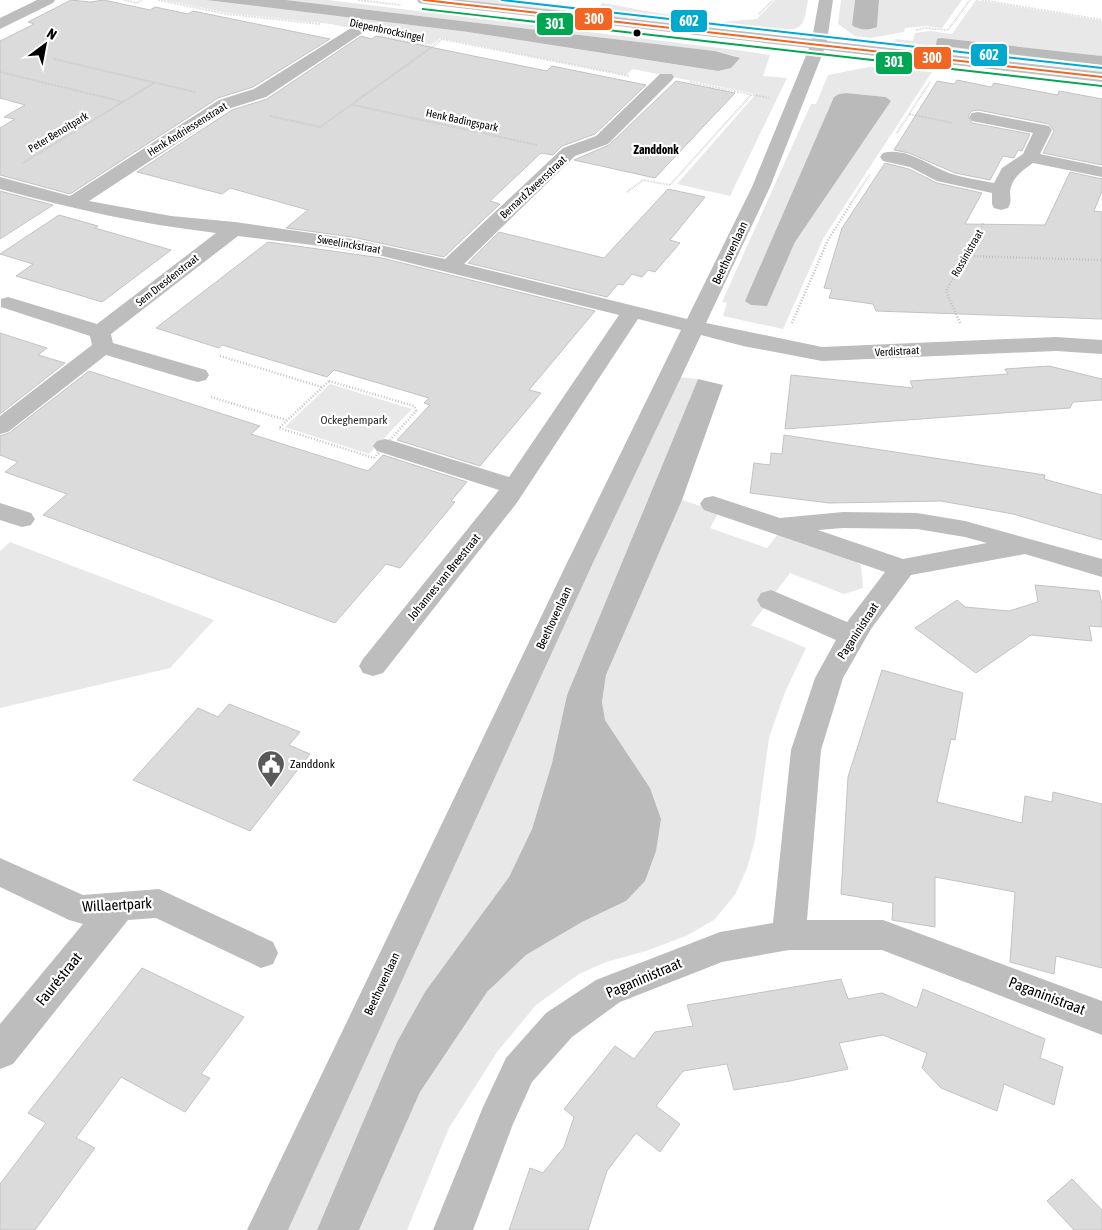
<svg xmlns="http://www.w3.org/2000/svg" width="1102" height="1230" font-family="'Asap Condensed',sans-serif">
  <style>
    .green { fill: #e8e8e8; fill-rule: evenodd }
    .water { fill: #bababa }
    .building { fill: #dbdbdb; stroke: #c3c3c3 }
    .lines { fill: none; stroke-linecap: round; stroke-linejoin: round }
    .path-far1 { stroke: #c2c2c2; stroke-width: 2; stroke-dasharray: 0.5 1; stroke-linecap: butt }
    .path { stroke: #c2c2c2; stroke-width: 2.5; stroke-dasharray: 1 2; stroke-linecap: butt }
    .minor { fill: #bdbdbd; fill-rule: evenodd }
    .bus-1-casing { stroke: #fff; stroke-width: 4 }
    .bus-2-casing { stroke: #fff; stroke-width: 4 }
    .bus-3-casing { stroke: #fff; stroke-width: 4 }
    .bus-1 { fill: #f26522; fill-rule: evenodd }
    .bus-2 { fill: #00a651; fill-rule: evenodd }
    .bus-3 { fill: #00a9ce; fill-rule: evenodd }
    .bus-dot { fill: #000; stroke: #fff; stroke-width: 2 }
    .labels { text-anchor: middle; stroke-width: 4.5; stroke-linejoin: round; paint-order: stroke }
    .far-street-label { font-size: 11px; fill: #000; stroke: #fff }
    .far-quarter-label { font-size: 12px; font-weight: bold; fill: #000; stroke: #fff }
    .street-label { font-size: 12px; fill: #000; stroke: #fff }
    .park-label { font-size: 12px; fill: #2c2c2c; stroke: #fff }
    .poi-label { font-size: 12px; fill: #000; stroke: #fff; text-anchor: start }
    .near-street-label { font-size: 15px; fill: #000; stroke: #fff }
    .line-badge { stroke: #fff; stroke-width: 2 }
    .badge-label { font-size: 14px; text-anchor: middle; font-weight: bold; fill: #fff }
  </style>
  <rect width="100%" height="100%" fill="#fff"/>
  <path class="green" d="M164,0H206L468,32L717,71L735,56L715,51L286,0H328L744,51L770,55L763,76L787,78L730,196L677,184L756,94L633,69L626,75L441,38L431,45L331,24L229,13Z
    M467,0H512L584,14L479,2Z
    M775,0H808C806,9 806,20 800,26C789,36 736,25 722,22L757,19Z
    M841,0H855L852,25C860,29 869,32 877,27L879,0H962L942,28L926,26L905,28L904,32L870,38L855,36L838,24Z
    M976,0L1102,21V56L941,38L936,44L1102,65V72L893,45L895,39L913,41L915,33L930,31L952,34Z
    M603,3L741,28L590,15Z
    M869,67L932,72L824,237L783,329L723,316L727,303L722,302L811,104H816L828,75ZM846,93L886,97L891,101L795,242L767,306L839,94Z
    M677,377L698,379L567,695L552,763L532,829L509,877L426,992L397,1042L317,1230H279Z
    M330,384L412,409L369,454L285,427Z
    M682,500L719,512L710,528L767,548L779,533L838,551L861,565L863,588L844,594L790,573L751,625L806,648L785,692L769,738L755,840L747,868L735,895L714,920L686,936L646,951L606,962L579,974L536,1005L497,1052L449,1128L407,1230H359L420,1092L487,992L526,955L582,922L626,901L650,788L605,720L602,702L606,675Z
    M10,542L214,620L170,668L0,708V551Z"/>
  <path class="water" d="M206,0H286L715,51L740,58L731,68L718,71L468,32Z
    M855,0H879L877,27C870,31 858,30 852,25Z
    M941,38L1102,56V65L936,45L937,39Z
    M846,93L886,97L891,101L795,242L767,306L751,305L745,301L834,97L839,94Z
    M698,379L723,385L682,500L606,675L602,702L605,720L650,788L661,819L656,851L645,881L626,901L582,922L526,955L487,992L420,1092L359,1230H317L397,1042L425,992L509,877L532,829L552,763L567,695Z"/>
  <path class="building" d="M71,0L90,2L104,0L150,10L155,7L188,14L193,11L330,39L253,87L218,98L70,194L0,175V128L15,119L4,117L25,105L0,98V41L34,24L28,22Z
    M361,36L372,39L376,36L547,71L552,66L646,85L595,134L562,146L553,155L541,153L490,201L500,204L444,257L352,237L286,228L308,210L230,188L222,194L137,172L232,110L267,99Z
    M957,80L991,87L994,83L1058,95L1059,91L1102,99V165L1043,153L1054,131L1049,124L978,110L972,111L968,116L972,123L1030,134L1022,151L1018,150L1014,158L1003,156L990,180L955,173L909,153L894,150L937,81L954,84Z
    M676,81L735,93L655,178L574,160L609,145Z
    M885,163L909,169L937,183L982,193L965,224L1045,225L1070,172L1102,179V191L1094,211L1102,212V319L876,311L873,304L829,298L832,289L824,288L842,228Z
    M668,189L705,197L670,240L680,243L655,272L648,270L642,277L632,274L623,285L618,284L607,297L468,263L499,232L604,258Z
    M0,191L26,198L53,205L0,239Z
    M59,215L98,226L95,228L171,250L102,302L16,276L33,264L0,254Z
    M268,242L382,258L595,311L529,390L541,393L480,466L397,440L430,405L424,403L429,398L334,370L327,377L222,345L219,348L156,328Z
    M0,333L47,348L38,355L65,363L0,414Z
    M1049,366L1102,379V400L1073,402L1070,408L785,429L791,375L913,388L910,381L1008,374L1005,369Z
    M89,371L260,426L251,434L368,471L383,455L467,482L451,501L455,502L400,568L386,564L335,623L43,515L67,494L5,472L18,462L0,455V436L9,433Z
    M784,435L1045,475L1044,479L1102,495V540L1013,514L941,501L829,503L750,493L754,463L770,465L771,453L782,454Z
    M1035,585L1099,591L1102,604V627L1089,626L1092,641L1031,635L976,673L915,628L957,600L965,607L1009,611L1038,602Z
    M882,670L963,693L955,740L951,739L937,802L1022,823L1025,796L1052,802L1053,792L1102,804V968L1056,956L1054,974L1010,962L1015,892L935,877V927L892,920L893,903L841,894L848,777Z
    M229,704L300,732L289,745L310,754L250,831L133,780L198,708L218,717Z
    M142,968L244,1017L201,1074L210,1078L185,1112L121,1077L76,1138L95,1148L35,1230H0V1184L46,1123L28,1113Z
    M841,979L848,999L882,993L917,1008L923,989L1045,1039L1040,1058L1063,1067L1054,1105L1004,1084L997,1111L953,1093L941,1088L922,1068L927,1053L883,1035L839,1043L848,1069L790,1081L734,1090L727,1064L683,1071L656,1106L680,1124L660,1152L636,1133L607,1171L588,1230H509L530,1168L543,1173L564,1147L574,1117L564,1109L615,1046L634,1059L655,1032L693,1026L687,1005Z
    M1072,1179L1102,1210V1230H1074L1047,1201Z"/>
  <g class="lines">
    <path class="path-far1" d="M124,0L137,3L142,0
      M158,0L227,14L320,24
      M358,0L401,5
      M982,0L1102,20
      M759,14L773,0
      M916,30L925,28L948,30L970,0
      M381,36L432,47L442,39L629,76
      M54,59L195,92
      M0,72L124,102
      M690,82L769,98
      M353,105L537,145
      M909,114L953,123
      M270,116L320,127L432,47
      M897,133L930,82
      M23,163L154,83
      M627,192L643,180L670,185L751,95
      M851,203L870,174"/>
    <path class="path" d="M965,256L1102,260
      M792,323L828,240L852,202
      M960,323L946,291L984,223
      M220,356L322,387
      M329,381L414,406L416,411L374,458L279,428Z
      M211,397L286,420"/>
    <path class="minor" d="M37,0H55L53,3L0,29V18Z
      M417,0H463L812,39L819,0H833L827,41L1102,72V82L824,50L770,187L706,323L822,347L1056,337L1102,340V354L1056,351L822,361L743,346L701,335L591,567L288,1230H247L565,567L681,330L638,319L516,504L383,673L373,676L363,673L359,666L363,659L499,490L377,451L373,446L377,441L385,439L393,441L509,477L619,315L382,256L321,246L238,236L111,334L113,343L206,370L209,375L206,380L198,382L190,380L106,355L8,432L0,434V416L92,345L90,336L1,307V299L8,297L15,299L97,324L216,233C141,224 72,209 0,189V177L70,196L219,100L254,89L351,28H361L364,31L361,34L266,97L231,108L89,201L171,216L235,222L352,239L445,259L563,148L596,136L660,74H672L674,77L672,80L608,144L575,156L464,264L687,319L752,187L809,48L424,4L419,3Z
      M978,112L1049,126L1052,130L1040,154L1102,167V177L1033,163C1022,171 1012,177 1010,192C1010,198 1012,202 1008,208L1001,210L994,208L992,204V193L937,181L910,167L883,161L880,157L883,153C906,147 928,165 949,173C963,178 980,180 994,183L1002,168L1023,154L1033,133L972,121L969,117L972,113Z
      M713,496L780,518L843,512L917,513L965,521L1102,559V577L1025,554L911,575L871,629L843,678L821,750L807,920H883L1102,1001V1035L882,950H789L722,962L620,1002L572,1037L532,1082L513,1124L473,1230H433L483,1107L506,1058L546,1013L596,980L720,932L773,923L791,750L815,678L836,640L761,607L757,600L761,593L771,590L847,622L885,572L704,510L700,504L704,498ZM843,528L917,529L965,537L987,543L903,559L818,530Z
      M0,503L31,513L35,519L31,525L22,527L0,520Z
      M0,858L83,895L159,889L273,942L278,953L273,964L261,968L156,918L128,920L13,1064L0,1069V1024L83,924L69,920L0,887Z"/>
    <g class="bus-1-casing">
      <path id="bus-1" d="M422,0H433L1102,76V78L424,1Z"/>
    </g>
    <g class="bus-2-casing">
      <path id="bus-2" d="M422,8L1101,85H1102V87L423,10H422Z"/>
    </g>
    <g class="bus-3-casing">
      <path id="bus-3" d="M500,0H511L1102,67V69L502,1Z"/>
    </g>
    <use href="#bus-1" class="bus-1"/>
    <use href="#bus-2" class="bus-2"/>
    <use href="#bus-3" class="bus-3"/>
  </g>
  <defs>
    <g id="civic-pin" transform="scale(1.4375)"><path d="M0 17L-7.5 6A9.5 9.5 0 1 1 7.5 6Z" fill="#595959" stroke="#fff"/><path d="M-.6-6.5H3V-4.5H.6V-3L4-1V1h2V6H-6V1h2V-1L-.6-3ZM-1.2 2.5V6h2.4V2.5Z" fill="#fff"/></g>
  </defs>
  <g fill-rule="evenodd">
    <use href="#civic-pin" x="271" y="764"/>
  </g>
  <circle class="bus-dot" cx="637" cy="33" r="4.5"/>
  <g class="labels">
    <g class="far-street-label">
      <text transform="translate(387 30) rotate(12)" y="4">Diepenbrocksingel</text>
      <text transform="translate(462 120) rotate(12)" y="4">Henk Badingspark</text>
      <text transform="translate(187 129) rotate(-32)" y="4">Henk Andriessenstraat</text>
      <text transform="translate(58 132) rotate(-31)" y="4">Peter Benoitpark</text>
      <text transform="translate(533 187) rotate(-43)" y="4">Bernard Zweersstraat</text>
      <text transform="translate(349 244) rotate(10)" y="4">Sweelinckstraat</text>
      <text transform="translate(967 253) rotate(-60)" y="4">Rossinistraat</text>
      <text transform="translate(167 280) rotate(-38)" y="4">Sem Dresdenstraat</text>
      <text transform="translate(897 351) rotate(-3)" y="4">Verdistraat</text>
    </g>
    <g class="far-quarter-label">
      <text x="656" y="154">Zanddonk</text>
    </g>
    <g class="street-label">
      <text transform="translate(730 253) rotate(-65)" y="4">Beethovenlaan</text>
      <text transform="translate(444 577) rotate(-51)" y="4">Johannes van Breestraat</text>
      <text transform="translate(554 618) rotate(-65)" y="4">Beethovenlaan</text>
      <text transform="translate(858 631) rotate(-57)" y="4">Paganinistraat</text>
      <text transform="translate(382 984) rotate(-65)" y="4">Beethovenlaan</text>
    </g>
    <g class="park-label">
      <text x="354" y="424">Ockeghempark</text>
    </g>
    <g class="poi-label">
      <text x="290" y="768">Zanddonk</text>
    </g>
    <g class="near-street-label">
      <text transform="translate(117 905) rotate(-3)" y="5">Willaertpark</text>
      <text transform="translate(644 978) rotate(-23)" y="5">Paganinistraat</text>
      <text transform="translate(59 979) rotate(-51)" y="5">Fauréstraat</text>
      <text transform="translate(1047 996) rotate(21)" y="5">Paganinistraat</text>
    </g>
  </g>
  <g class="line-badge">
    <rect x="574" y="7" width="39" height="24" rx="5" fill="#f26522"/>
    <rect x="670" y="9" width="38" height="24" rx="5" fill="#00a9ce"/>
    <rect x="536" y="12" width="38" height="24" rx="5" fill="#00a651"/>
    <rect x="970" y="43" width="38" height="24" rx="5" fill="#00a9ce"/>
    <rect x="913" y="46" width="39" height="24" rx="5" fill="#f26522"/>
    <rect x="875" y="51" width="38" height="24" rx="5" fill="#00a651"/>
  </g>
  <g class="badge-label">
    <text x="594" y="24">300</text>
    <text x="689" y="26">602</text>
    <text x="555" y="29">301</text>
    <text x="989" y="60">602</text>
    <text x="932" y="63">300</text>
    <text x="894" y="67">301</text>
  </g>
  <g transform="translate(45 45) rotate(32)" stroke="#ffffff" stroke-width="4" paint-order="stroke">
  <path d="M0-4L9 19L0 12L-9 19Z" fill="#000000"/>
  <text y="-8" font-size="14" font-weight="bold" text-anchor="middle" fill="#000000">N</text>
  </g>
</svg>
